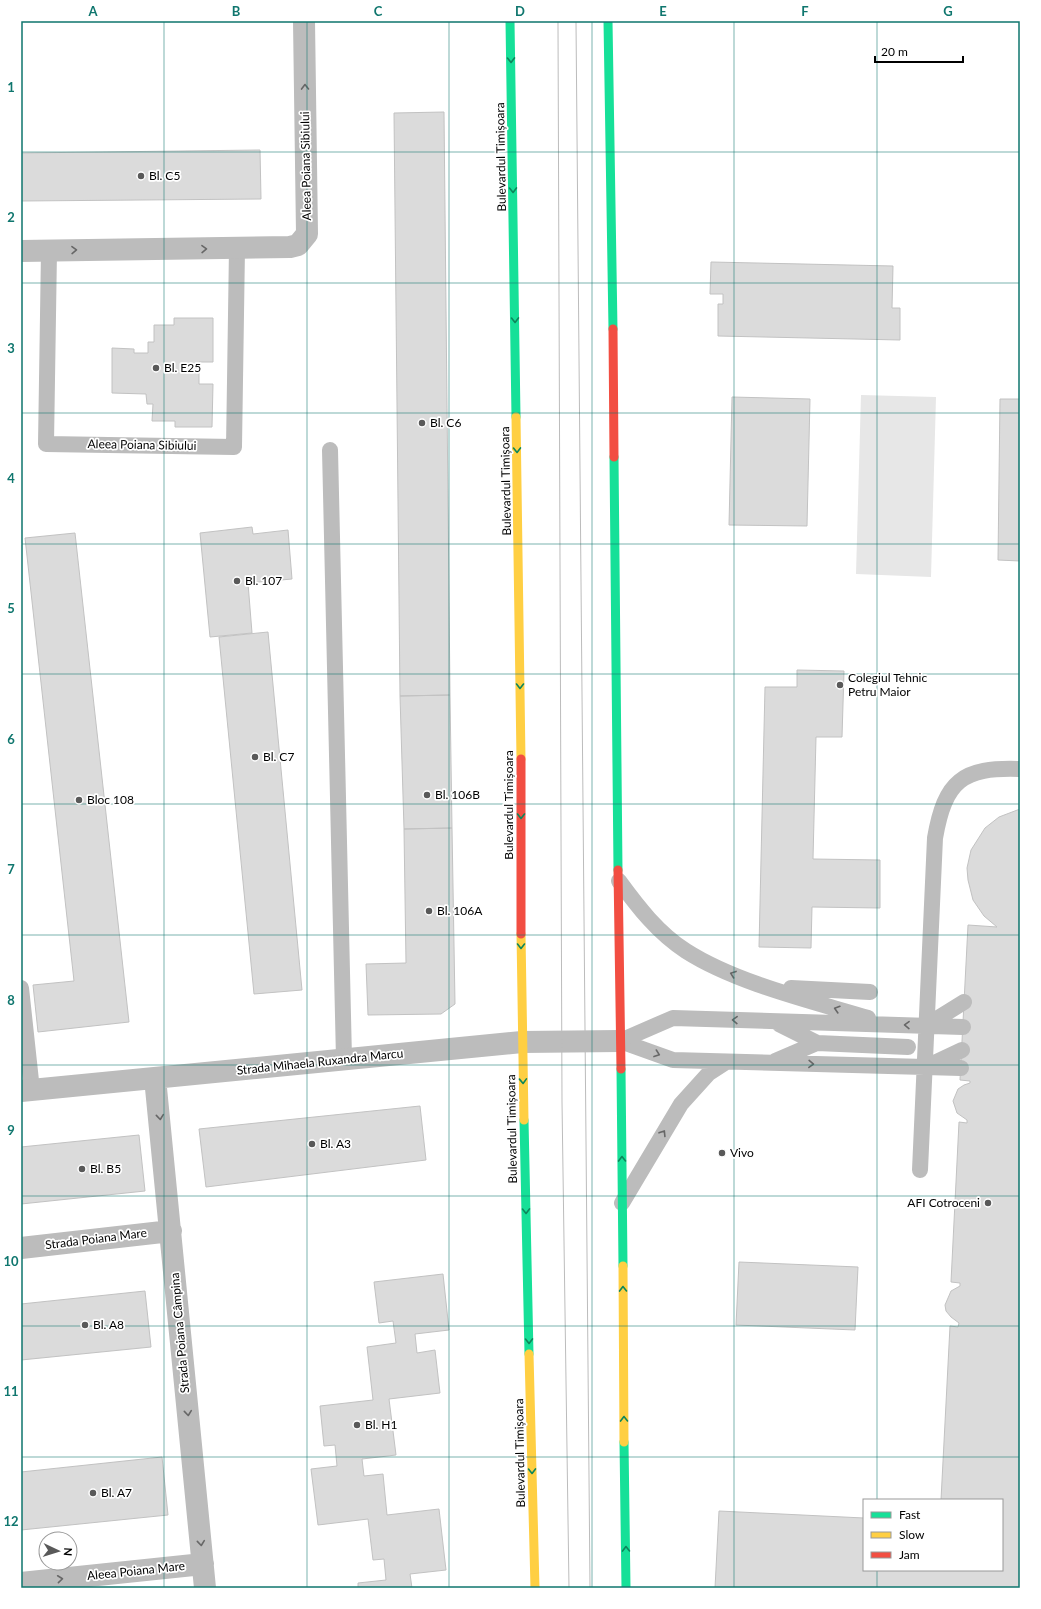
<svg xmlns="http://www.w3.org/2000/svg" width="1041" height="1609" font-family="Lato,sans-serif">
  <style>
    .green { fill: #e7e7e7 }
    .building { fill: #dbdbdb; stroke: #c2c2c2 }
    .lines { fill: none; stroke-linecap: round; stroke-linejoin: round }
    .lane { stroke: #bcbcbc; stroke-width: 16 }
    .street { stroke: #bcbcbc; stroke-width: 22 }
    .fast { stroke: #16e098; stroke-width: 9 }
    .slow { stroke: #ffcf43; stroke-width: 9 }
    .jam { stroke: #f24e42; stroke-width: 9 }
    .tram { stroke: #bcbcbc; stroke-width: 1 }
    .oneway { stroke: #0d865b }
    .oneway2 { stroke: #676767 }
    .grid { fill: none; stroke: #0f766e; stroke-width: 1; stroke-opacity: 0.55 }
    .poi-dot { fill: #595959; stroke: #fff; stroke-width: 1.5 }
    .labels { text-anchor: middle; stroke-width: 3.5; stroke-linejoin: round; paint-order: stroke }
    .street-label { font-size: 12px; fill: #000; stroke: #fff }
    .poi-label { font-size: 12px; fill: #000; stroke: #fff; text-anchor: start }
    .neatline { fill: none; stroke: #0f766e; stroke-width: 1.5 }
    .grid-label { font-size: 13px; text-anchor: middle; font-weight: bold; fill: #0f766e }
  </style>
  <rect width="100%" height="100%" fill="#fff"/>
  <path class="green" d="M861,395L936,397L931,577L856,574Z"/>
  <path class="building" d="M444,112L450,695L400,696L394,113Z
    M260,150L261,199L21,201V153Z
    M711,262L893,266L892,308H900V340L718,336V304H723V294H710Z
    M174,318H213V362H199V384H213L212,427H175V421H152L153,404H147L146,394L112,393V348L134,349V353H148V342H154V325H174Z
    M732,397L810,399L807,526L729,525Z
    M1000,399H1020V561L998,560Z
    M252,527L253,534L288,530L292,579L248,583L252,633L210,637L200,533Z
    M75,533L129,1022L38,1032L33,985L74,981L25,538Z
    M268,632L302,990L254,994L219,637Z
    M797,670L844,671L842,737H816L813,859L880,860V908L812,907L811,948L759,947L765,687H797Z
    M450,695L452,828L404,829L400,696Z
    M1020,809V1588H715L719,1511L864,1518V1570H1002V1500H941L950,1326L958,1327L959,1323L951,1317L946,1311L945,1305L951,1291L960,1286V1283L951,1282L959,1122L967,1123V1120L957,1113L953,1101L958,1089L964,1085L970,1083V1081L960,1080L968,925L997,927L984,916L973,900L968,880L967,868L971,850L985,828L999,817Z
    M452,828L455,1004L441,1014L368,1015L366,964L406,963L404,829Z
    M420,1106L426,1160L206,1187L199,1129Z
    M139,1135L145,1191L21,1204V1147Z
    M739,1262L858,1267L855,1330L736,1325Z
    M443,1274L449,1330L415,1334L417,1353L435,1350L440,1393L389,1399L396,1455L362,1459L364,1476L383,1474L387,1515L439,1509L446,1570L410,1574L412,1588H358V1583L386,1580L384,1559L373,1560L368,1519L318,1525L311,1469L337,1466L335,1445L324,1446L320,1406L373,1400L367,1347L396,1343L393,1321L379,1323L374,1282Z
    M145,1291L151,1347L21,1360V1304Z
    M162,1457L168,1515L21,1530V1472Z"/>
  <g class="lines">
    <path class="lane" d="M49,251L46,444L234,447L237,248
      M330,450L344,1059
      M619,881C638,907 658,933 686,951C736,983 812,1001 868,1018
      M21,988L32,1090
      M791,988L870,992
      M779,1024L817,1043L908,1047
      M927,1025L964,1002
      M620,1041L673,1018L963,1027
      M620,1041L673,1060L961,1068
      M775,1061L817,1043
      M928,1066L962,1050
      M920,1170L935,838C945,781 962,767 1020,769
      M622,1203L681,1104L709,1073L726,1062"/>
    <path class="street" d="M21,251L290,247L298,245L307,234L304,21
      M155,1078L205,1588
      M21,1091L522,1042L620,1041
      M21,1248L171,1231
      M21,1583L203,1564"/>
    <path class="fast" d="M510,21L516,417
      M608,21L613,329
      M614,457L618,870
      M621,1069L623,1266
      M524,1120L529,1354
      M624,1442L626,1588"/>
    <path class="slow" d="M516,417L521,759
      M521,934L524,1120
      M623,1266L624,1442
      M529,1354L535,1588"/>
    <path class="jam" d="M613,329L614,457
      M521,759V934
      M618,870L621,1069"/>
    <path class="tram" d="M558,21L562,1102L569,1588
      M576,21L590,1588"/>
  </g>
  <defs><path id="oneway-chevron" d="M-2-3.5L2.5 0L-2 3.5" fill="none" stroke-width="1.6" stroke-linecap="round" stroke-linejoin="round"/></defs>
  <g class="oneway">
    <use href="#oneway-chevron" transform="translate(511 60) rotate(89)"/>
    <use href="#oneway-chevron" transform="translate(513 190) rotate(89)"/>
    <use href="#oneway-chevron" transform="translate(515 320) rotate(89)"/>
    <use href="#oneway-chevron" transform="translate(517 450) rotate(89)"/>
    <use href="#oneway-chevron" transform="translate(520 686) rotate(90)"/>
    <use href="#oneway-chevron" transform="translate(521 816) rotate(90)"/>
    <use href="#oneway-chevron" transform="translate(521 946) rotate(90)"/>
    <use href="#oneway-chevron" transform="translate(523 1081) rotate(88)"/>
    <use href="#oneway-chevron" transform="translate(622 1159) rotate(-91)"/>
    <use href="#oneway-chevron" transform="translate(526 1211) rotate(89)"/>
    <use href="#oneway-chevron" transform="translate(623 1289) rotate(-91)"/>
    <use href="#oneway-chevron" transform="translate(529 1341) rotate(89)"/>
    <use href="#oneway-chevron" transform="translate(624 1419) rotate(-91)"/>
    <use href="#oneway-chevron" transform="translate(532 1471) rotate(89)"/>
    <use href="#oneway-chevron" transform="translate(626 1549) rotate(-91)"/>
  </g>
  <g class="oneway2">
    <use href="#oneway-chevron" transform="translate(305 87) rotate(-91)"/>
    <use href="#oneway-chevron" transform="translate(204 249) rotate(-1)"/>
    <use href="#oneway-chevron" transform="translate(74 250) rotate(-1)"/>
    <use href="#oneway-chevron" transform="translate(733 974) rotate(-160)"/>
    <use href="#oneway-chevron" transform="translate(837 1009) rotate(-163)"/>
    <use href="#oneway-chevron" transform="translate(735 1020) rotate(-178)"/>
    <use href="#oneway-chevron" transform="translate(907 1025) rotate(-179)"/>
    <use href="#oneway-chevron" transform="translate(657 1054) rotate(20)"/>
    <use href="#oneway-chevron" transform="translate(811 1064) rotate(2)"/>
    <use href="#oneway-chevron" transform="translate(160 1117) rotate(84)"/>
    <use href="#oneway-chevron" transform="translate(663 1133) rotate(-58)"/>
    <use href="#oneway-chevron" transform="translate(188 1413) rotate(84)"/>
    <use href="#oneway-chevron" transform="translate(201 1543) rotate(84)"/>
    <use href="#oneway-chevron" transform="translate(60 1579) rotate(-6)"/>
  </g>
  <path class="grid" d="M164,21V1588M307,21V1588M449,21V1588M592,21V1588M734,21V1588M877,21V1500M21,152H1020M21,283H1020M21,413H1020M21,544H1020M21,674H1020M21,804H1020M21,935H1020M21,1065H1020M21,1196H1020M21,1326H1020M21,1457H1020M877,1570V1588"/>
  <g class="poi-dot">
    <circle cx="141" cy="176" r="4"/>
    <circle cx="156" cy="368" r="4"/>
    <circle cx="422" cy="423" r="4"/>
    <circle cx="237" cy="581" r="4"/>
    <circle cx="840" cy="685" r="4"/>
    <circle cx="255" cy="757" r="4"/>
    <circle cx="427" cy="795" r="4"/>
    <circle cx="79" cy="800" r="4"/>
    <circle cx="429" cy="911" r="4"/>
    <circle cx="312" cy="1144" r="4"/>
    <circle cx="722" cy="1153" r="4"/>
    <circle cx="82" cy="1169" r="4"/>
    <circle cx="988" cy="1203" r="4"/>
    <circle cx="85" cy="1325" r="4"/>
    <circle cx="357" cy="1425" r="4"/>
    <circle cx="93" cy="1493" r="4"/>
  </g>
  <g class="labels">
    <g class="street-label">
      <text transform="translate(501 157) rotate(-91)" y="4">Bulevardul Timișoara</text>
      <text transform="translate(306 166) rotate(-91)" y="4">Aleea Poiana Sibiului</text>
      <text transform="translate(142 445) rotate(1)" y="4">Aleea Poiana Sibiului</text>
      <text transform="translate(506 481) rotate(-91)" y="4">Bulevardul Timișoara</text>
      <text transform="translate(509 805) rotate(-90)" y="4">Bulevardul Timișoara</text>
      <text transform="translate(320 1062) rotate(-6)" y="4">Strada Mihaela Ruxandra Marcu</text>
      <text transform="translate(512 1129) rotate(-91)" y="4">Bulevardul Timișoara</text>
      <text transform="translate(96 1239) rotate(-7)" y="4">Strada Poiana Mare</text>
      <text transform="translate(180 1333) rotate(-95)" y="4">Strada Poiana Câmpina</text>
      <text transform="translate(520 1453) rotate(-91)" y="4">Bulevardul Timișoara</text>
      <text transform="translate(136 1571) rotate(-6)" y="4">Aleea Poiana Mare</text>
    </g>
    <g class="poi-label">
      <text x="149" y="180">Bl. C5</text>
      <text x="164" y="372">Bl. E25</text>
      <text x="430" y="427">Bl. C6</text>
      <text x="245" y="585">Bl. 107</text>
      <text x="848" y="682">Colegiul Tehnic<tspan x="848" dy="14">Petru Maior</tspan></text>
      <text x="263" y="761">Bl. C7</text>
      <text x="435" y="799">Bl. 106B</text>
      <text x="87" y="804">Bloc 108</text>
      <text x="437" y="915">Bl. 106A</text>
      <text x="320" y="1148">Bl. A3</text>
      <text x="730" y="1157">Vivo</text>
      <text x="90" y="1173">Bl. B5</text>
      <text x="980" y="1207" text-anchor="end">AFI Cotroceni</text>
      <text x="93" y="1329">Bl. A8</text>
      <text x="365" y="1429">Bl. H1</text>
      <text x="101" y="1497">Bl. A7</text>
    </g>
  </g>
  <rect width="1041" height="1609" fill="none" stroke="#ffffff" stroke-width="44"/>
  <rect x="863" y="1499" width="140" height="72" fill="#ffffff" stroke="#999999"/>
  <rect x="871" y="1512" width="20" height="6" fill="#16e098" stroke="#999999"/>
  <text x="899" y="1519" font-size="12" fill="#000000">Fast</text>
  <rect x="871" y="1532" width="20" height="6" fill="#ffcf43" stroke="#999999"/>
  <text x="899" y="1539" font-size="12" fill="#000000">Slow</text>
  <rect x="871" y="1552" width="20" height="6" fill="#f24e42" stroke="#999999"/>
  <text x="899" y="1559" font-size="12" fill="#000000">Jam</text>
  <g transform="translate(58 1551) rotate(94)"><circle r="19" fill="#ffffff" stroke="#999999"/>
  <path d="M0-3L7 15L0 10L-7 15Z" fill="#595959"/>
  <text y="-6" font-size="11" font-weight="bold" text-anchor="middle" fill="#000000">N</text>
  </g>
  <path d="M875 56v6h88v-6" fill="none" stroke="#000000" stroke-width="2"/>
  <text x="881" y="56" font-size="12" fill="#000000" stroke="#ffffff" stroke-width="3" paint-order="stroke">20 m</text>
  <rect x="22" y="22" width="997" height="1565" class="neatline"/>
  <g class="grid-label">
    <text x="93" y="16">A</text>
    <text x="236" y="16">B</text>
    <text x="378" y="16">C</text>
    <text x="520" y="16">D</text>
    <text x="663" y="16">E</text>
    <text x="805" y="16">F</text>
    <text x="948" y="16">G</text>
    <text x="11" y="92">1</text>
    <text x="11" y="222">2</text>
    <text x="11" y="353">3</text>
    <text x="11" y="483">4</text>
    <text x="11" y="613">5</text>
    <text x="11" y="744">6</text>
    <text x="11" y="874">7</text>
    <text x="11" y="1005">8</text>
    <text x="11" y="1135">9</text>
    <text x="11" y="1266">10</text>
    <text x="11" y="1396">11</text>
    <text x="11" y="1526">12</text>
  </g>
</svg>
